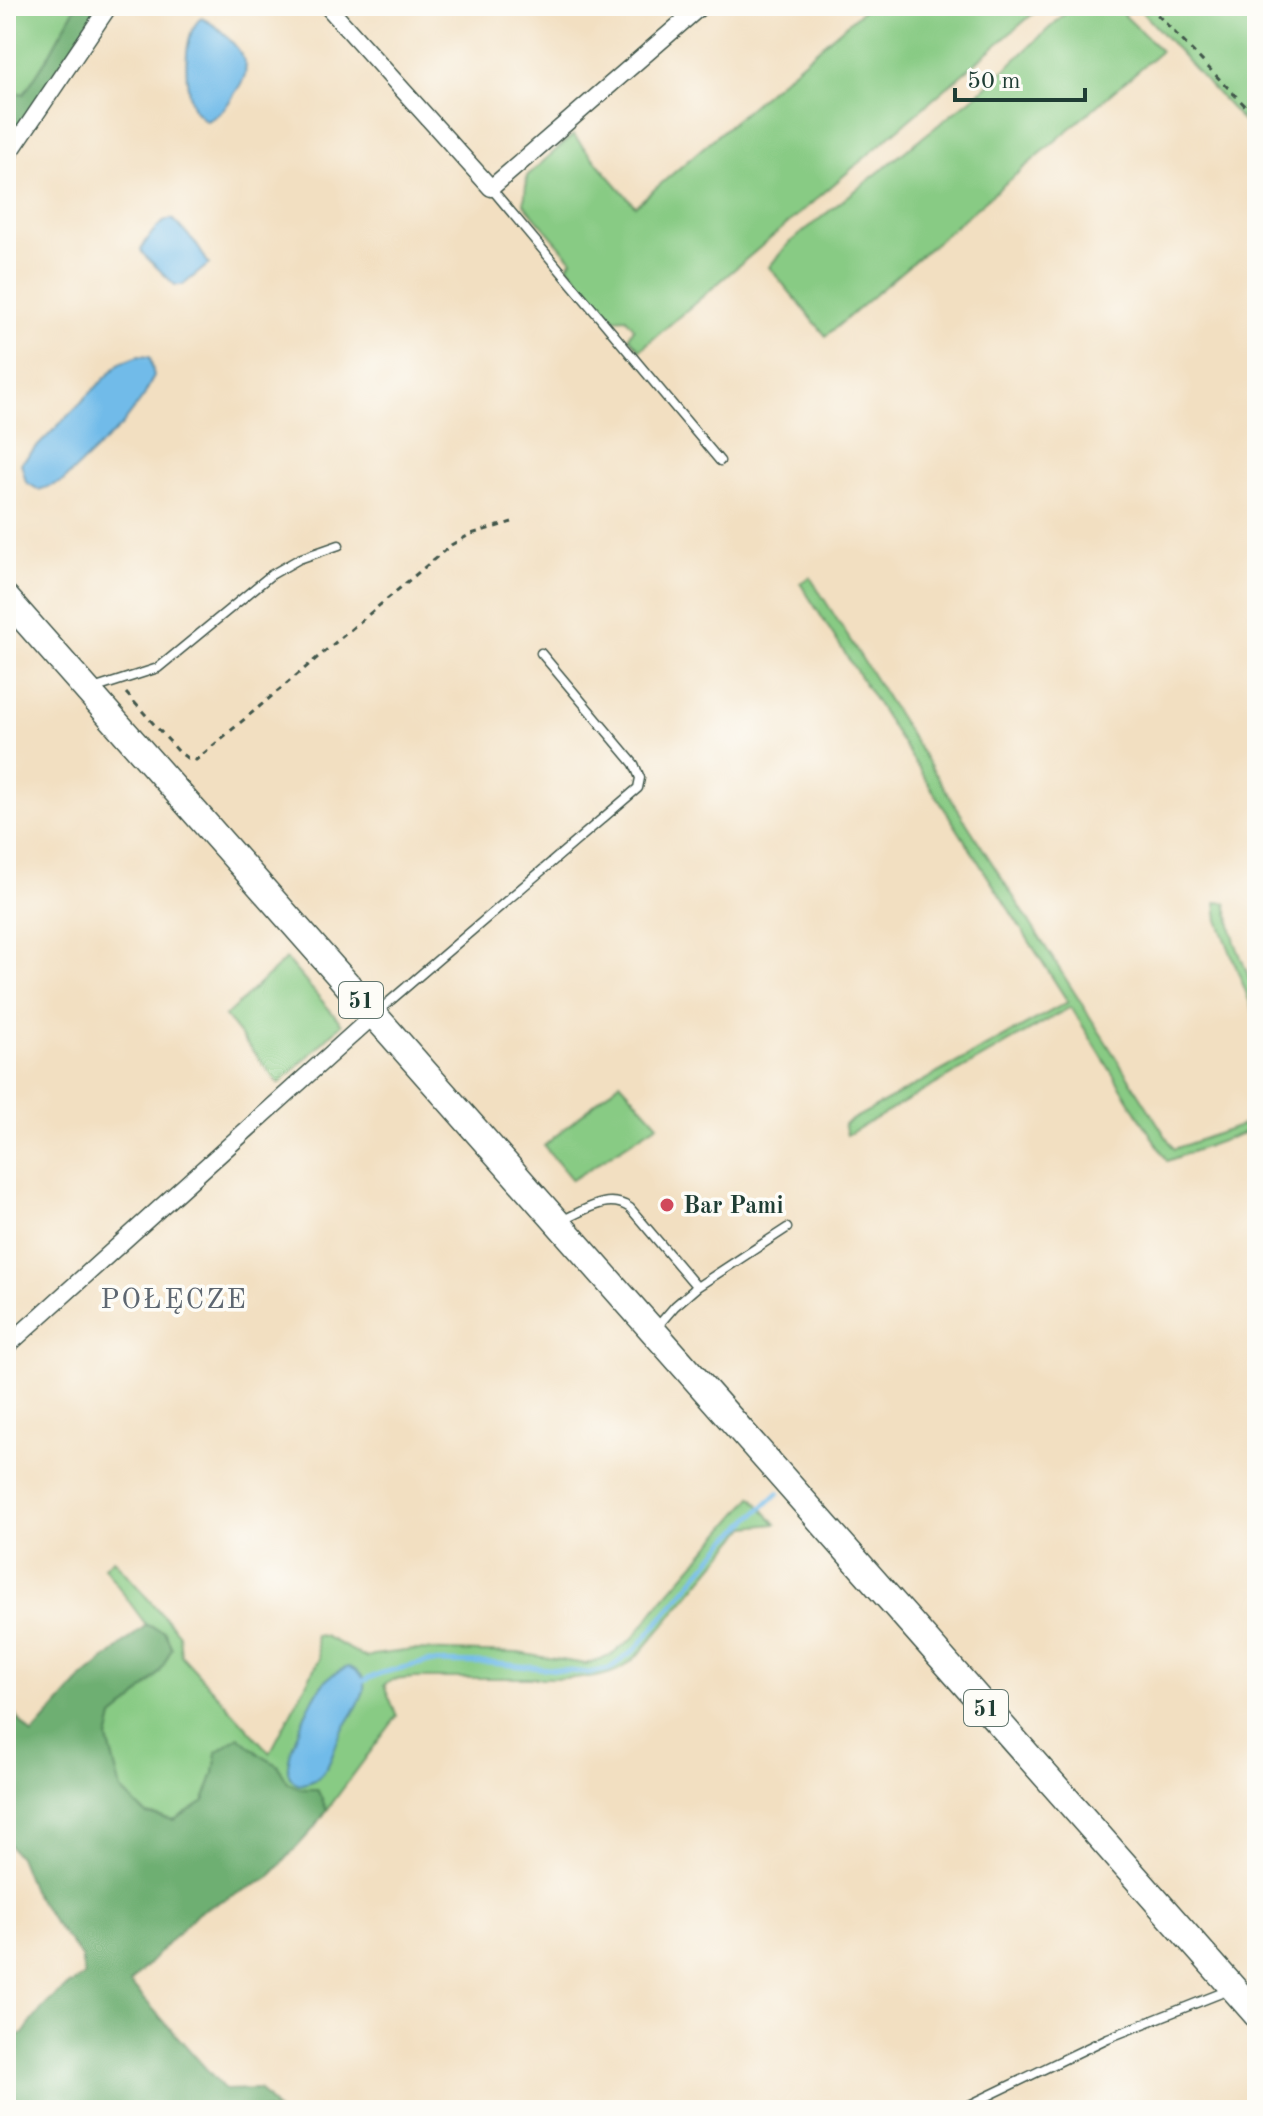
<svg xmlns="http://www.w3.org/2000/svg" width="1263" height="2116" font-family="'Old Standard TT',serif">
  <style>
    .green { fill: #88cb84; stroke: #54845c; stroke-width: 2 }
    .forest { fill: #6eaf72; stroke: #467653; stroke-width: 2 }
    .water { fill: #71bbe9; stroke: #487c8e; stroke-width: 2 }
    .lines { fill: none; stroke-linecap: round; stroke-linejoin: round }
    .stream { stroke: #71bbe9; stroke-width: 5 }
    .lane-casing { stroke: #3f5549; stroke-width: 11 }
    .street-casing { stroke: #3f5549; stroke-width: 19 }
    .primary-casing { stroke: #3f5549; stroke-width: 29 }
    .path { stroke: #3f5549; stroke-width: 3; stroke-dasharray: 6 6; stroke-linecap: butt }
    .lane { stroke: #fff; stroke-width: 8 }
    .street { stroke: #fff; stroke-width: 16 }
    .primary { stroke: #fff; stroke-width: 26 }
    .poi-dot { fill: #d1495b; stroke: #fdfcf7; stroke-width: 3 }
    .labels { text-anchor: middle; stroke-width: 7; stroke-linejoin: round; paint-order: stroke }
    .shield { fill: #fdfcf7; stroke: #62766e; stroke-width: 2 }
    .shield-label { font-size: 22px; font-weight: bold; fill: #1f3d34 }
    .poi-label { font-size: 24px; font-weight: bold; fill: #1f3d34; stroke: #fdfcf7; text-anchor: start }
    .quarter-label { font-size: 28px; letter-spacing: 2px; fill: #5e6771; stroke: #fdfcf7 }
  </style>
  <rect width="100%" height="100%" fill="#fdfcf7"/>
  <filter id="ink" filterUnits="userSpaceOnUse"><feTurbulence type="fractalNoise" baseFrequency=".0125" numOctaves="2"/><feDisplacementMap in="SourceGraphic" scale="16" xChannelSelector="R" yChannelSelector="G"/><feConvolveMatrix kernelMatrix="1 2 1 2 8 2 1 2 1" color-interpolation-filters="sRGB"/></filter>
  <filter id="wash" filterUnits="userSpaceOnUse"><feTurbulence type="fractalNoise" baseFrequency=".006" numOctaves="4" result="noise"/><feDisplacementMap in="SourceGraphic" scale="32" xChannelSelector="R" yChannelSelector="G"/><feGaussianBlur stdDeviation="1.8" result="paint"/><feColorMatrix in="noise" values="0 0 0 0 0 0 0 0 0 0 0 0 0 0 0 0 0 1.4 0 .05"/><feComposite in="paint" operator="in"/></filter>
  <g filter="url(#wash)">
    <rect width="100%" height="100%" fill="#f2dfc1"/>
    <path class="green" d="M6,6H76L49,55L24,94L13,92L6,88Z
      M868,6H1042L640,350L629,337L634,328L626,318L614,319L567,266L572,260L524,204L527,176L573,135L635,206Z
      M1073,6L1116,7L1161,51L826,336L769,267L789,243L985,88Z
      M1137,6H1257V137Z
      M810,577L1174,1149L1257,1120V1128L1167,1161L1071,1007L847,1135L844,1124L1068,1002L800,583Z
      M1216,902L1226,903L1235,942L1257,998V1021L1218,920Z
      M286,959L342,1024L279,1084L225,1016Z
      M620,1082L658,1124L572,1180L544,1146Z
      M752,1497L776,1524L746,1527L641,1652C625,1669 611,1675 588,1678H414L393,1680L384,1685L397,1716L327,1810L317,1790L300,1789L288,1783L278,1766L259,1754L239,1738L217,1752L214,1773L204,1801L174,1820L146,1814L121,1790L108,1739L113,1717L133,1701L164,1631L146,1625L104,1567L113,1559L179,1634L181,1655L270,1753L319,1659L315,1635L324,1636L367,1658L373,1655L413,1650L518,1653L586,1664L613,1654L634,1637L659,1604Z"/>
    <path class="forest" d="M76,6H100L6,146V88L13,92L24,94L49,55Z
      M146,1625L164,1631L172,1648L160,1672L133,1701L113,1717L108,1739L121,1790L146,1814L174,1820L204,1801L214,1773L217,1752L239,1737L259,1754L278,1766L288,1783L300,1789H317L327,1810L315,1827L268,1879L198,1912L130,1983L225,2090L259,2089L277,2110H6V2037L23,2034C42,2006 55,1993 84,1976L81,1956L55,1924L32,1890L19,1857L6,1842V1704L32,1735L82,1678Z"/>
    <path class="water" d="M201,18C218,25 250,54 245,74C244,82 237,89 233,96C227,106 218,117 206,121C201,117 196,113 193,107C184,84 182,34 201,18Z
      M172,219L194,241L209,264L183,285H175L143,254L141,250C148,238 158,221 172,219Z
      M138,356L150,357L154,376L144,396L122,425L62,482L39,490L26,482L21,463L120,363Z
      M349,1667C384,1680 349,1716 340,1735C335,1746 332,1761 325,1770C319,1780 309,1783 299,1785C293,1782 289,1778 288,1771C286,1754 311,1698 323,1684C329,1676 339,1670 349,1667Z"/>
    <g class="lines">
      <path class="stream" d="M363,1681L381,1673L427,1662L490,1663L589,1673L609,1669L636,1649L725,1542L778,1493"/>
    </g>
  </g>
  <g filter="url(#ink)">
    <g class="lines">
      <g class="lane-casing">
        <path id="lane" d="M491,188L720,461
          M93,689L158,668L271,575L299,559L339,545
          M376,1013L638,788L640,778L634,764L541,653
          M563,1220C585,1210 608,1193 630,1208L697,1287L675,1306L656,1328
          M697,1287L787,1228
          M959,2110L1108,2038L1229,1990"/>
      </g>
      <g class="street-casing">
        <path id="street" d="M327,6L491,188L701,6
          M6,158L109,6
          M6,1347L374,1015"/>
      </g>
      <g class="primary-casing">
        <path id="primary" d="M6,598L1257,2015"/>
      </g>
      <path class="path" d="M1149,6L1257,118
        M126,693L179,752L187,758L196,760L451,545L471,534L512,522"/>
      <use href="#lane" class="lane"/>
      <use href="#street" class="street"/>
      <use href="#primary" class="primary"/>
    </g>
  </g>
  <circle class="poi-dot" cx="667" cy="1205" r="8"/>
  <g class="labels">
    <g class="shield">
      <rect x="339" y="982" width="44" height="36" rx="6"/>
      <rect x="964" y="1690" width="44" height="36" rx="6"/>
    </g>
    <g class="shield-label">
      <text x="361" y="1008">51</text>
      <text x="986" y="1716">51</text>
    </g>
    <g class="poi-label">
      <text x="683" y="1213">Bar Pami</text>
    </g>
    <g class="quarter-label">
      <text x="174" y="1308">POŁĘCZE</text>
    </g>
  </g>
  <rect width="1263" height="2116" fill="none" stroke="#fdfcf7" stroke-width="32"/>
  <path d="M955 88v12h130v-12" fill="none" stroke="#1f3d34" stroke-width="4"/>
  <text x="967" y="88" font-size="24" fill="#1f3d34" stroke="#fdfcf7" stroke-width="6" paint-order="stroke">50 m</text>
</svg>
